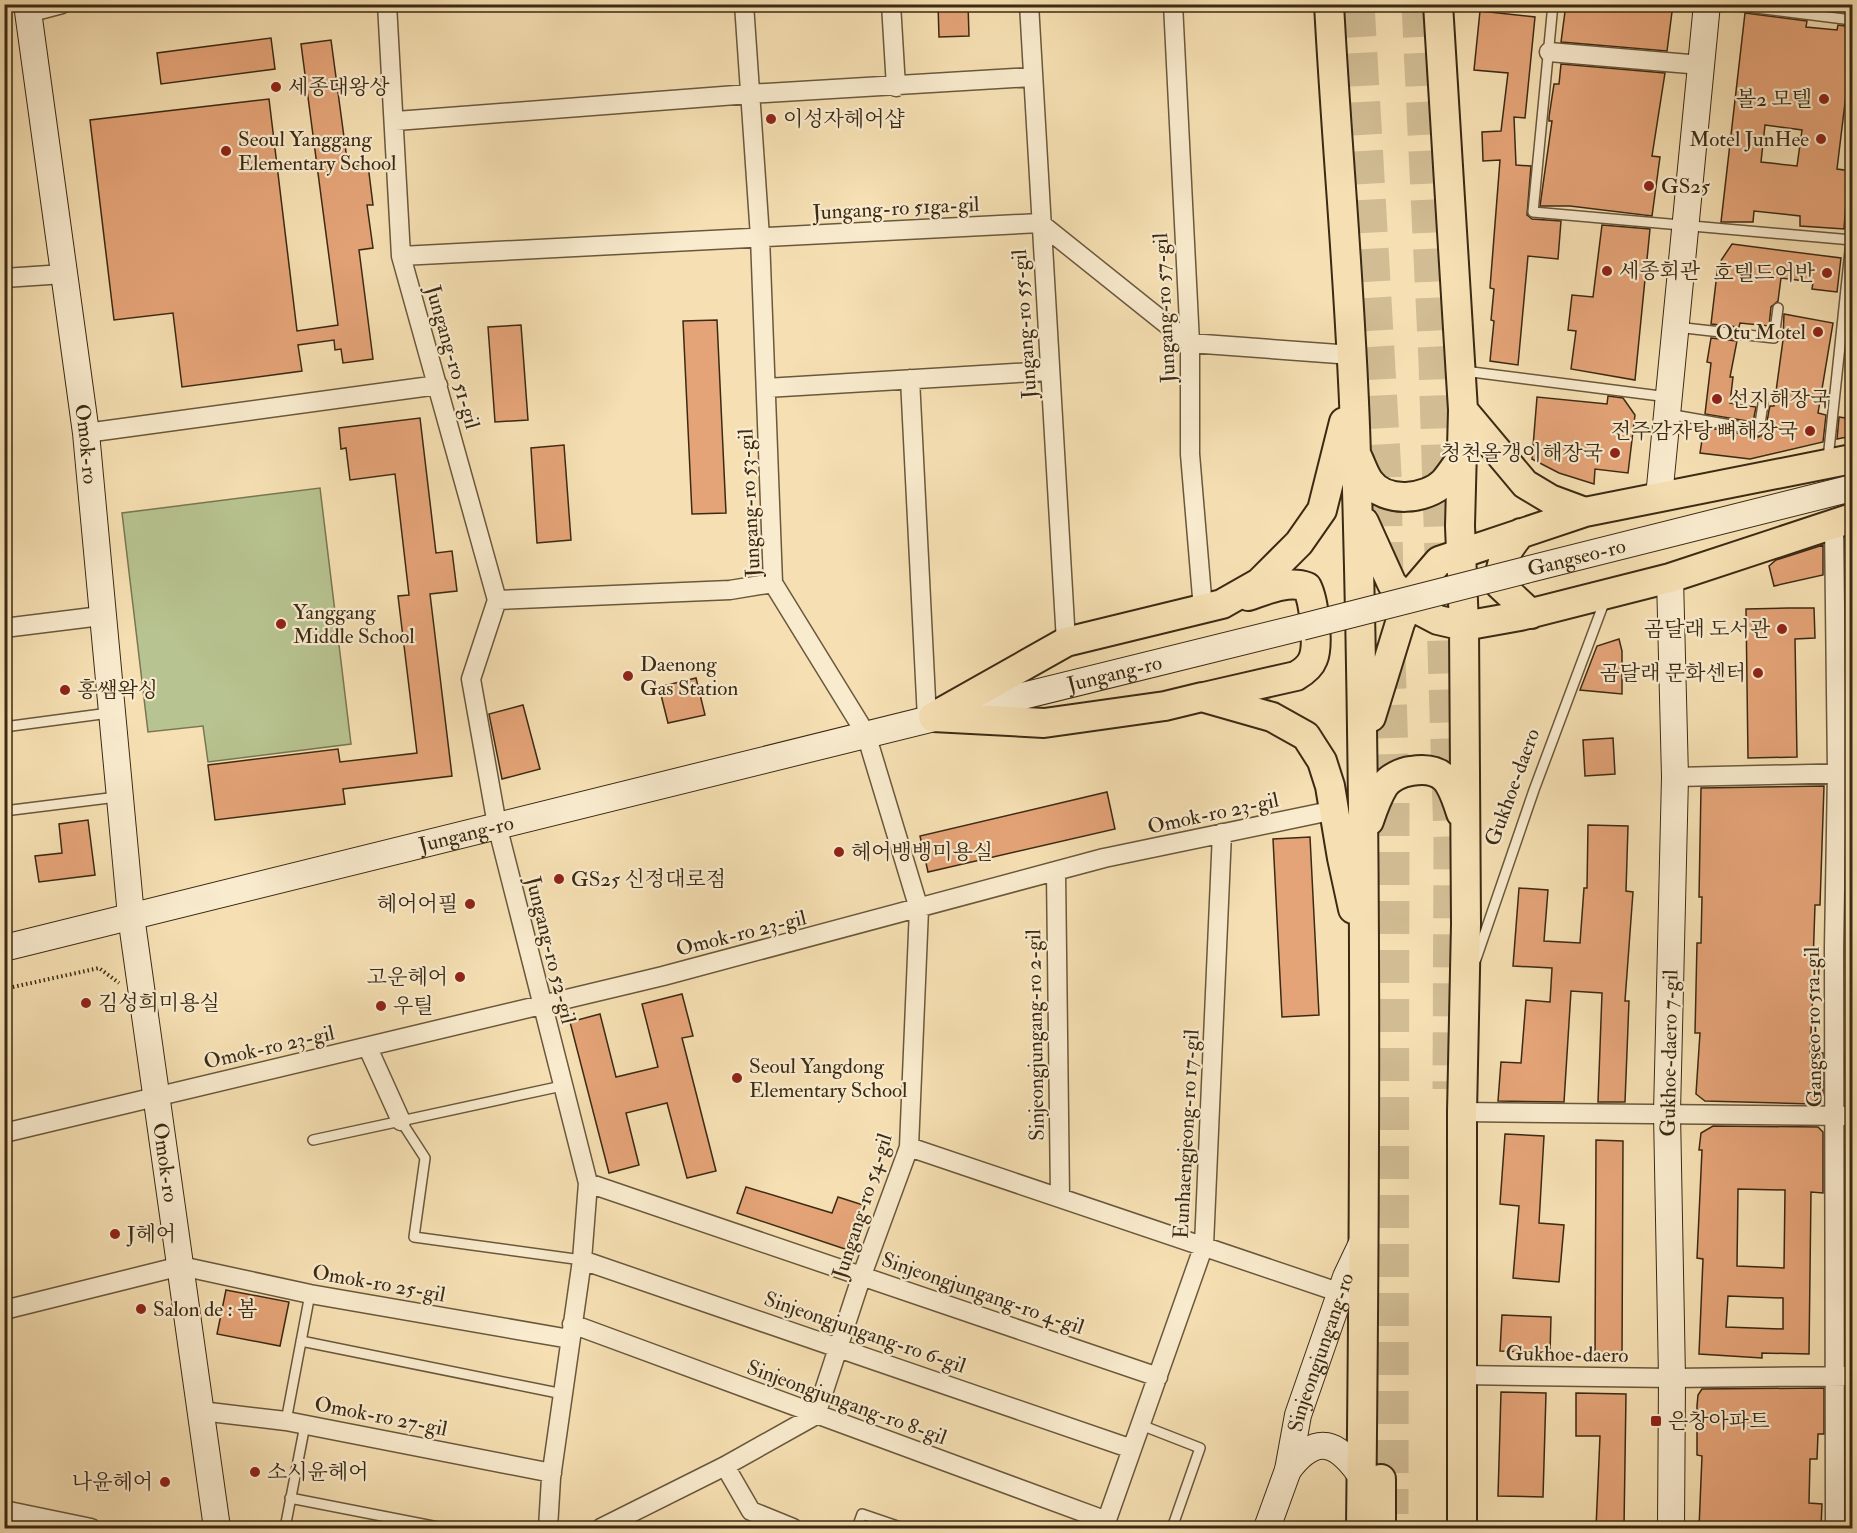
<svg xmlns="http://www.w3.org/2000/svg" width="1857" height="1533" font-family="'IM FELL Double Pica','Noto Serif KR',serif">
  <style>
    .park { fill: #b7c390; stroke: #797652; stroke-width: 1.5 }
    .building { fill: #e5a478; stroke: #3b2a14; stroke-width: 1.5; fill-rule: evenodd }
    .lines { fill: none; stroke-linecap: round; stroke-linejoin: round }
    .highway-tunnel { stroke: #d1bc93; stroke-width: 33; stroke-dasharray: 33 16; stroke-linecap: butt }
    .lane-casing { stroke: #6a583c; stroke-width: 12 }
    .street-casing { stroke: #6a583c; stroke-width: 21 }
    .secondary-casing { stroke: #3b2a14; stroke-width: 28 }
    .primary-casing { stroke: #3b2a14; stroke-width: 32 }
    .path { stroke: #3b2a14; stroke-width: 4; stroke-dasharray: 1.5 3; stroke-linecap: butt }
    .lane { stroke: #f9ebce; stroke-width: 9 }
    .street { stroke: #f9ebce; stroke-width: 18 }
    .secondary { stroke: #f9ebce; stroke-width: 26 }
    .primary { stroke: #f6e0b3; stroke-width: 28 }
    .secondary-bridge-casing { stroke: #3b2a14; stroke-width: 28; stroke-linecap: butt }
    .secondary-bridge { stroke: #f9ebce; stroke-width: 26 }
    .poi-dot { fill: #8f2418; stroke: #f9ebce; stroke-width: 2 }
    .labels { text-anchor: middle; stroke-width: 4.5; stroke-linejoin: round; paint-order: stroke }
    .poi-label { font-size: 21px; fill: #3b2a14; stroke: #f9ebce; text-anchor: start }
    .street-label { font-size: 21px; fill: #3b2a14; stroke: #f9ebce }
  </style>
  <rect width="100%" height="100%" fill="#f6e0b3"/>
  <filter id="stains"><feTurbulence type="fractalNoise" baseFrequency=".00333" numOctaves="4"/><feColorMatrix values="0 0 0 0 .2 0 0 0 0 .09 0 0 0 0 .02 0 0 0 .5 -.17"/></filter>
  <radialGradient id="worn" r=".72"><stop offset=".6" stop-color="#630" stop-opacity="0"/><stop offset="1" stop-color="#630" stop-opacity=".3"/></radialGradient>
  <path class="park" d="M320,488L351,744L208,762L203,726L148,732L122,513Z
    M1852,789V876H1845L1844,790Z"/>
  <path class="building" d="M938,4H968L969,36L939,37Z
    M1566,4H1673L1667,51L1561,42Z
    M1480,11L1535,17L1525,118L1514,117L1516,165L1531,166L1527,215L1532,219L1561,221L1558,259L1528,256L1518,365L1490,361L1494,321L1491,320L1494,289L1490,288L1500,160L1483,161L1482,132L1501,131L1508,73L1474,70Z
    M1745,13L1807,21L1806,27L1837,30L1838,25L1852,27V68L1851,79L1848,78L1837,169L1852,171L1851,201H1846L1844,229L1800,226V216L1754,211L1753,222H1721ZM1765,125L1802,130L1797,166L1761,162Z
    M271,38L275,69L161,84L157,53Z
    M331,40L348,167L368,165L373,205H367L373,248L359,250L373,359L343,363L341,349L335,350L334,340L298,345L302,371L182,387L173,313L114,320L90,120L269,99L297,331L338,325L301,44Z
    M1561,64L1665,73L1652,156L1660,157L1652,216L1570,206H1540L1552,121H1549V117L1554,84H1559Z
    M1602,225L1650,229L1635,380L1571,369L1576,331L1568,330L1572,295L1593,297Z
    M1732,244L1841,258L1837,292L1812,289L1813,282L1781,278L1778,301L1771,307L1769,326L1740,323L1739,327L1711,324L1718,265Z
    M1784,314L1833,323L1818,413L1826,415L1823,442L1750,459L1700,453L1704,427L1758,437L1765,434L1769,410L1770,406H1774L1783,340Z
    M717,320L726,513L692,514L683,321Z
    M521,325L528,420L495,422L488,327Z
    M1711,338L1737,341L1730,377H1733L1730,403L1756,407L1753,422L1705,414L1711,363L1707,362Z
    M1608,396L1623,398L1635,415L1628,473L1595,469L1594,484L1559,473L1532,459L1537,397L1607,404Z
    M1839,417L1852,419V436L1837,439Z
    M420,418L436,553L452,551L457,591L430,594L452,776L343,789L345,804L215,820L208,765L338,749L340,762L417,753L398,596L409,595L395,474L350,480L346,448L341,449L339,428Z
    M564,445L571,540L537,543L531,448Z
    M1852,535V569L1846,570L1845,538Z
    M1823,545V575L1774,586L1769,566L1776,560Z
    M1788,608H1814L1815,638L1795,639L1797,757L1748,758L1746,609Z
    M1619,639L1622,651V694L1580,690L1597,646Z
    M696,678L705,715L668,723L659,687Z
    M523,705L540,769L502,779L489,714Z
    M1613,738L1615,774L1585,776L1583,740Z
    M1824,786L1820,905H1815L1813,964L1819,965L1818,990H1813L1810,1053H1823V1095L1811,1104L1705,1101L1696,1094L1700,1033H1695L1697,943H1701L1702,897H1699L1701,788Z
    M1107,792L1115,829L928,872L920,836Z
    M88,820L95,875L39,882L35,856L62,853L59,824Z
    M1588,825L1628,826L1626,891L1633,892L1625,1001H1629L1625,1102H1598L1602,993L1571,991L1564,1102L1498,1101L1501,1062L1521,1063L1526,1000L1550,1002L1552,968L1513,966L1519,888L1548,890L1544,941L1580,943L1584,888H1587Z
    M1310,837L1319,1015L1282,1017L1273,839Z
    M682,994L693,1036L682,1038L716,1171L687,1178L667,1103L626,1113L639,1165L609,1173L570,1022L600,1014L616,1077L658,1067L642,1004Z
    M1845,1055H1852V1070L1845,1076Z
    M1713,1126L1818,1127L1823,1132V1193L1811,1192L1809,1354L1762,1353V1358L1699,1354L1703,1259L1697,1258L1702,1150H1699L1701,1133ZM1738,1189L1785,1190L1784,1268L1737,1266ZM1728,1296L1783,1298V1329L1726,1327Z
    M1505,1134L1544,1136L1539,1223L1564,1225L1559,1282L1513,1278L1519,1206L1500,1204Z
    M1596,1140L1623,1141L1622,1359H1595Z
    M1846,1159L1852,1167V1195L1846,1194Z
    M746,1187L832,1213L838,1197L863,1205L848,1250L737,1213Z
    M226,1290L289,1302L280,1346L217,1334Z
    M1502,1315L1551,1317L1550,1353L1500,1351Z
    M1824,1388V1434H1818L1817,1459H1810L1809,1503L1822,1504L1821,1528L1752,1526V1528H1699L1702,1456L1697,1455V1406L1698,1395L1702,1389Z
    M1846,1388H1852V1436L1846,1435Z
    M1501,1392L1546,1393L1543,1497L1498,1496Z
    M1576,1393L1626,1394L1624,1528H1596L1600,1436H1576Z"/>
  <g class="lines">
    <path class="highway-tunnel" d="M1358,4L1385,474L1387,581
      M1418,4L1435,362L1450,839L1449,1089
      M1389,656L1393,794L1392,1514"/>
    <g class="lane-casing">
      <path id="lane" d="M1553,4L1533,212L1852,240
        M1723,4L1852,20
        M1676,327L1774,338L1778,308
        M1464,371L1668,397
        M1668,414L1759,430L1763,404
        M1828,459L1852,232
        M4,727L109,713
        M4,811L117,797
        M1476,959L1534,790L1605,600
        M401,1121L425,1158L414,1237L582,1260
        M313,1140L562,1086
        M301,1341L563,1394
        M4,1398V1399
        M286,1421L310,1294
        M1141,1425L1200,1448L1172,1528
        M290,1498L443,1528
        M285,1528L305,1425
        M857,1528L862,1514L903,1528"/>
    </g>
    <g class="street-casing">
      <path id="street" d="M387,4L401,256L497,600L471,679L497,825L588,1183L582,1260L551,1478L548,1528
        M891,4L896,87
        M1029,4L1066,642
        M1173,4L1190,343V454L1203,609
        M28,13L62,4
        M1549,52L1701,65
        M396,121L749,94L1032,77
        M401,256L1040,223L1190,343L1352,355
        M4,278L64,274
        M910,379L927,719
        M766,388L1049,371
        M86,433L438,385
        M1834,524L1837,773L1834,947L1835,1528
        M497,600L730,590L773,583
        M4,628L101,616
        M1675,777L1852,773
        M1056,872L1060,1197
        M368,1048L401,1121
        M1462,1112L1852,1116
        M4,1133L663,976L1104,858L1335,810
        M909,1147L1341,1293
        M588,1183L1158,1377
        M582,1260L1132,1449
        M4,1310L181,1266L310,1294L570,1339
        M572,1324L1107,1521
        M1462,1375L1672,1378L1852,1376
        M201,1411L286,1421L552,1473
        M725,1466L751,1511L793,1528
        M4,1510L91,1528
        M601,1528L725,1466L816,1415L862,1275L909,1147L919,909L866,734L773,583L760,237L744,4
        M1104,1528L1204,1245L1222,833"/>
    </g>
    <g class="secondary-casing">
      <g id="secondary">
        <path id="s1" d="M27,4L86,433L131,916L217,1528"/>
        <path d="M1659,497L1707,4"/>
        <path id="s2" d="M1526,570L1852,488"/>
        <path d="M1670,578L1675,777L1667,1113L1672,1378L1671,1528"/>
        <path id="s3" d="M4,948L1302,627"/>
        <path d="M1288,1470C1317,1432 1338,1442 1362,1477"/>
        <path id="s4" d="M1267,1528L1288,1470L1298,1415L1346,1277L1364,1239"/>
      </g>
    </g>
    <g class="primary-casing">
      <path id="primary" d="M1329,4C1337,155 1352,305 1356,456C1367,813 1365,1171 1361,1528
        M1438,4L1463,410L1460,526L1464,626L1466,924L1462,1112V1528
        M1463,410L1525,484L1550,499L1585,512
        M1357,456C1361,464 1364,474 1369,481C1385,504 1426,500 1444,482C1451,474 1457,464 1463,456
        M1364,522L1392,584L1417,609L1438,620L1464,626L1520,616L1670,578L1852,518
        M1521,533C1507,549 1500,562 1499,584L1531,614
        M1204,697L1296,676C1303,672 1310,667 1313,659C1319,645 1314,601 1307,587C1288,580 1266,590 1248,596
        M933,717L1044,723L1165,706L1202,697L1272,717L1306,736L1322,761L1330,786L1342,858L1353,909
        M933,717L1066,642L1222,604L1259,583L1299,543L1322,510L1344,422
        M1371,717L1400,623L1415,589L1439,561L1585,512L1852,459
        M1369,821C1373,809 1377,797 1384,786C1389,778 1402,772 1411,771C1446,765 1452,785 1461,813
        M1381,1479V1528"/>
    </g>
    <path class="path" d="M4,989L99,968L119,983"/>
    <use href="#lane" class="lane"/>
    <use href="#street" class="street"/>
    <use href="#secondary" class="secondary"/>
    <use href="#primary" class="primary"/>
    <g class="secondary-bridge-casing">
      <path id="secondary-bridge" d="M1302,627L1526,570"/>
    </g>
    <use href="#secondary-bridge" class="secondary-bridge"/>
  </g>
  <g class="poi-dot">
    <circle cx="276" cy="87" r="6"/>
    <circle cx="1824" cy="99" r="6"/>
    <circle cx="771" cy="119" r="6"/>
    <circle cx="1821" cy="139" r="6"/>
    <circle cx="226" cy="151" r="6"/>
    <circle cx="1649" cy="186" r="6"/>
    <circle cx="1607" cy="271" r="6"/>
    <circle cx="1827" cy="273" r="6"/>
    <circle cx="1818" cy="332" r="6"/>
    <circle cx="1717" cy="399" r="6"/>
    <circle cx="1810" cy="431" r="6"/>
    <circle cx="1615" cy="453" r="6"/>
    <circle cx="281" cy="624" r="6"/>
    <circle cx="1782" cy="629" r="6"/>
    <circle cx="1758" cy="673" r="6"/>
    <circle cx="628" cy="676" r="6"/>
    <circle cx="65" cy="690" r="6"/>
    <circle cx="839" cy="852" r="6"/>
    <circle cx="559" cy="879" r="6"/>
    <circle cx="470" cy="904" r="6"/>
    <circle cx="460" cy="977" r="6"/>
    <circle cx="86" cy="1003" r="6"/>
    <circle cx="381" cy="1006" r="6"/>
    <circle cx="737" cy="1078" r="6"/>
    <circle cx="115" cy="1234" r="6"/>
    <circle cx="141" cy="1309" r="6"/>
    <rect x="1650" y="1415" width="12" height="12" rx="3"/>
    <circle cx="255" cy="1472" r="6"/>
    <circle cx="165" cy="1482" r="6"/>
  </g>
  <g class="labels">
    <g class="poi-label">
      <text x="288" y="94">세종대왕상</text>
      <text x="1812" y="106" text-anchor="end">볼2 모텔</text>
      <text x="783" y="126">이성자헤어샵</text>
      <text x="238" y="146">Seoul Yanggang<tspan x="238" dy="24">Elementary School</tspan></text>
      <text x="1809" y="146" text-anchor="end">Motel JunHee</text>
      <text x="1661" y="193">GS25</text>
      <text x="1619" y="278">세종회관</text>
      <text x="1815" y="280" text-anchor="end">호텔드어반</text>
      <text x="1806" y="339" text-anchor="end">Otu Motel</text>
      <text x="1729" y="406">선지해장국</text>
      <text x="1798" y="438" text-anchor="end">전주감자탕 뼈해장국</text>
      <text x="1603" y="460" text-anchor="end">청천올갱이해장국</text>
      <text x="293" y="619">Yanggang<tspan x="293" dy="24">Middle School</tspan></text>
      <text x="1770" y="636" text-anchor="end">곰달래 도서관</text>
      <text x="640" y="671">Daenong<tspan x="640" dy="24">Gas Station</tspan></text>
      <text x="1746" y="680" text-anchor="end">곰달래 문화센터</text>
      <text x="77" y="697">홍쌤왁싱</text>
      <text x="851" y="859">헤어뱅뱅미용실</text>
      <text x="571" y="886">GS25 신정대로점</text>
      <text x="458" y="911" text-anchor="end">헤어어필</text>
      <text x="448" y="984" text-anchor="end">고운헤어</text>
      <text x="98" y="1010">김성희미용실</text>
      <text x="393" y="1013">우틸</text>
      <text x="749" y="1073">Seoul Yangdong<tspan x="749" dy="24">Elementary School</tspan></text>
      <text x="127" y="1241">J헤어</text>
      <text x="153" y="1316">Salon de : 봄</text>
      <text x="1668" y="1428">은창아파트</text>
      <text x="267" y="1479">소시윤헤어</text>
      <text x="153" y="1489" text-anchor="end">나윤헤어</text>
    </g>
    <g class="street-label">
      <text transform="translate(896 208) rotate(-3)" y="7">Jungang-ro 51ga-gil</text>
      <text transform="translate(1164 308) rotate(-93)" y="7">Jungang-ro 57-gil</text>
      <text transform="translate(1024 324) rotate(-94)" y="7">Jungang-ro 55-gil</text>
      <text transform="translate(453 357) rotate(74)" y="7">Jungang-ro 51-gil</text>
      <text dy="7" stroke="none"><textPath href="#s1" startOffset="444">Omok-ro</textPath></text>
      <text transform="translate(749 503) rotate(-93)" y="7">Jungang-ro 53-gil</text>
      <text dy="7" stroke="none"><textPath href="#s2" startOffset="52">Gangseo-ro</textPath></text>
      <text dy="7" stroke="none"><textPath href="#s3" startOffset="1144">Jungang-ro</textPath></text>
      <text transform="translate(1512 787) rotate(-70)" y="7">Gukhoe-daero</text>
      <text transform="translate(1213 813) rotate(-12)" y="7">Omok-ro 23-gil</text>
      <text dy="7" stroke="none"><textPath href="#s3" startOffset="476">Jungang-ro</textPath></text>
      <text transform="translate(741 933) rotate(-14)" y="7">Omok-ro 23-gil</text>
      <text transform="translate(551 950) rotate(76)" y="7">Jungang-ro 52-gil</text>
      <text transform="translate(1813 1027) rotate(-91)" y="7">Gangseo-ro 5ra-gil</text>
      <text transform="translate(1035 1035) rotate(-91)" y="7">Sinjeongjungang-ro 2-gil</text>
      <text transform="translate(269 1047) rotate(-13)" y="7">Omok-ro 23-gil</text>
      <text transform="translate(1669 1053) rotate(-89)" y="7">Gukhoe-daero 7-gil</text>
      <text transform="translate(1186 1134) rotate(-87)" y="7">Eunhaengjeong-ro 17-gil</text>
      <text dy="7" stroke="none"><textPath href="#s1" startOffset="1167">Omok-ro</textPath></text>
      <text transform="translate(862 1206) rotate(-72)" y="7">Jungang-ro 54-gil</text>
      <text transform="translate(379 1283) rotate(10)" y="7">Omok-ro 25-gil</text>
      <text transform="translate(983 1293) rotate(19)" y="7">Sinjeongjungang-ro 4-gil</text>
      <text transform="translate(865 1332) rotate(19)" y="7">Sinjeongjungang-ro 6-gil</text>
      <text dy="7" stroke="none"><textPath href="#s4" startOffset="184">Sinjeongjungang-ro</textPath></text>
      <text transform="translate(1567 1354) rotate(1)" y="7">Gukhoe-daero</text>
      <text transform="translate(847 1402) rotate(20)" y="7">Sinjeongjungang-ro 8-gil</text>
      <text transform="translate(381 1416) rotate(11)" y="7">Omok-ro 27-gil</text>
    </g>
  </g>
  <rect width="1857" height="1533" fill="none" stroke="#f6e0b3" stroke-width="24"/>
  <rect x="6" y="6" width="1845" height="1521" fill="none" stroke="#3b2a14" stroke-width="3"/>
  <rect x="12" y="12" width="1833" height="1509" fill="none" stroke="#3b2a14" stroke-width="1.5"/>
  <rect width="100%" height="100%" filter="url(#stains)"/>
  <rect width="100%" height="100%" fill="url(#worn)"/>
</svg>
